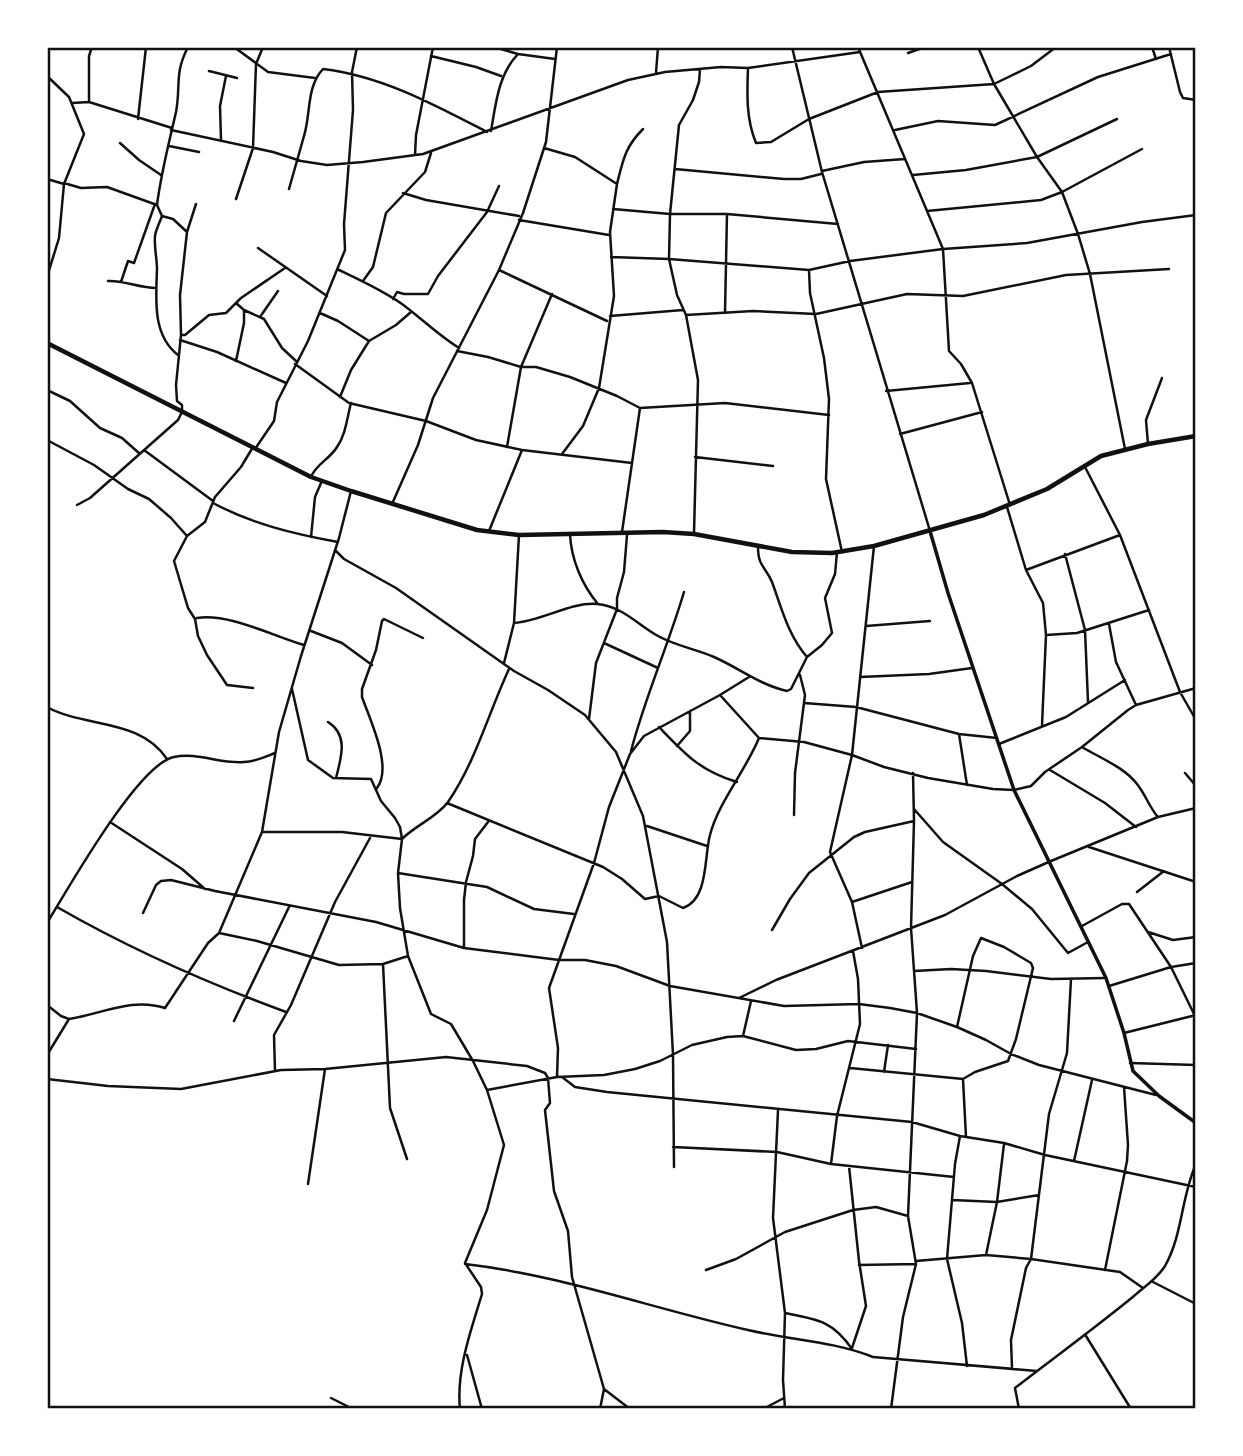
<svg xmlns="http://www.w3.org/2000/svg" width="1243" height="1456" font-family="Barlow,sans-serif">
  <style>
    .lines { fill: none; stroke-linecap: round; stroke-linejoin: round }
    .minor { stroke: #111; stroke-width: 2.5 }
    .secondary { stroke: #111; stroke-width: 3.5 }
    .trunk { stroke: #111; stroke-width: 4.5 }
    .neatline { fill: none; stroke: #111; stroke-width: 2.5 }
  </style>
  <rect width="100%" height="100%" fill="#fff"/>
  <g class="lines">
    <path class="minor" d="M234,47L268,72L315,78
      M494,47L518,54L555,59
      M792,47L822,172L930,531
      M858,47L943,249L949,351L961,364L972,383L1010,505
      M978,47L994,84L1037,157L1062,192L1078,234L1090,274L1125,449
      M1152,47L1156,59
      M1169,47L1180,92L1183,98L1196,100
      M908,53L925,47
      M431,56L476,67L501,76
      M748,68C747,94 746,119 756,143L771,142L809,119L878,92L994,84L1031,66L1056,47
      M209,71L237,78
      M656,73L658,47
      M47,76L69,97L84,134L64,184L59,238L47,277
      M89,102V56L92,47
      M72,103L89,102L172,128
      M138,119L146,47
      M171,130L273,152L301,161L327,165L363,162L423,154L628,80L665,72L721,67L748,68L860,52
      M895,130L938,121L995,125L1098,77L1171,54
      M491,131C496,103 498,75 518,54
      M221,140L220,106L226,76
      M120,143L139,160L161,175
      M169,146L199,152
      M544,148L575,157L617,184L610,232L614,296L599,388L583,426L562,454
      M415,155L416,135L433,47
      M675,169L784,179H801L821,174
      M822,171L864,162L905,159
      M913,175L966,170L1037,157L1117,119
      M47,179L64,184
      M64,183L81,188L107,187L157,205L162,216C160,222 156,229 155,236C154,247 157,259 157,269C156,299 152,335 178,355
      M617,184C623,160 625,147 643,129
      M289,189C294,171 299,154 304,136C311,114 306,87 323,69C382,76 435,105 487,132
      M403,193L426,200L519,216
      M236,199L253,148L256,64L263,47
      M157,205C161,173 169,143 176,112C181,86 174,74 188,47
      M613,209L670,214H727L838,224
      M927,211L1041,200L1062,192L1142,149
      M162,216L173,219L187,232
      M519,220L609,235
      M258,248L327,296
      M611,257L669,259L809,270L850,261L943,249L1027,243L1142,222L1196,215
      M339,270C360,280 382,290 402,304C421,318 438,335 459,348
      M499,270L607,321
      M809,270L810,293L824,358L829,399L826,479L842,552
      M108,281C123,280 139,288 156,288
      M363,281L373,267L386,213L425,172L431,153
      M121,282L128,261L134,263L155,204
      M393,299L397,292L404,294H428L438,276L487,212L499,186
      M236,303L244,310V323L236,361
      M244,310L264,319L282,348L296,361
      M320,313L338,321L369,341L396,325L411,312
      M725,313L727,214
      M686,315L753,311L816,314L907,294L963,296L1066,275L1169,269
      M610,316L683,310
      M260,317L278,291
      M181,335H185L209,315L226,313L241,298L285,268
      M180,340L217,352L286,383
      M457,351L488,357L521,367H536L570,377L617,396L640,408L725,403L829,415
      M295,364L349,403L426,421L476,440L522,450L632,463
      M47,390L70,401L100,428L122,438L140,454
      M886,391L970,383
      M340,397L351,370L369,341
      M900,434L982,412
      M47,440L94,465L128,489L149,499L171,518L187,536
      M1148,444L1146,420L1162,378
      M253,447L241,467L215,497L205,522L187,536L174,561L188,608L195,619L198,636L207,655L227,685L253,688
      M507,447L521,367L552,294
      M255,449L274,421L277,402L308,341L345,250L344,224L353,110L352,72L357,47
      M144,450L213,501
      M695,457L773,466
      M1085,467L1120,535L1180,692L1196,720
      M311,477C316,464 330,459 337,447C346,434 347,418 351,403
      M213,503C252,524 294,534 338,542
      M392,504L418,445L433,398L499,270L523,213L546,142L557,47
      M77,505L90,498L178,420L182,412V405L177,401L176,385L181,335L180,295L187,232L196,204
      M1007,507L1026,570L1043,603L1046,635L1042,725
      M489,531L522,450
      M622,532L640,408
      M694,533L698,380L686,315L677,295L669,259L670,214L679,125L693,100L699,82L700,69
      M570,534C571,559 582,585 598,604
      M311,537L315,497L321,483
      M758,547C758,567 766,567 772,582C782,609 788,635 807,657
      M335,550L344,559L396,588L514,671L548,690L585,715L616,752L643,816L667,942L673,1055L674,1167
      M1065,554L1085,630L1088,702
      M1026,570L1120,535
      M197,618C229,613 273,636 304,645
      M514,623C542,621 570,602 597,604C622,606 638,625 658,636C676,646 696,649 714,657C739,668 760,685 787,691L791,689L807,657L822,645L832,633L825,598L835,574L837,552
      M1109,624L1116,662L1136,705
      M866,626L930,621
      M311,631L342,643L372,665
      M1046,635L1077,633L1149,610
      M604,643L658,668
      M504,663L514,623L519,535
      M860,677L929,674L972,668
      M292,689L308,760L333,778L371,779L381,801L395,818L400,827L402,839L398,873L400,908L408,956L431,1014L451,1024L473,1061L487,1090L504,1145L487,1210L465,1263L481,1287L482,1294C471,1330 456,1371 460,1409
      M720,695L759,738L804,742L852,755L884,767L928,778L993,789L1014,790L1031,786L1045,772L1082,747L1128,710L1136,705L1196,688
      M804,703L856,707L959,734L997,738
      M47,707C85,728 140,718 167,759
      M589,719L596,663L617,609V598L624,572L627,535
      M328,722C349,735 341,758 336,778
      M659,727C685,754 700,771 737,782
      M959,734L967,785
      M999,744L1066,717L1125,680
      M677,746L690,731V711
      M1082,747C1100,758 1124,767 1137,784C1145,794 1149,806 1157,816
      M631,751C645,697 668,646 684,592
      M1050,770L1105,803L1136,827
      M1185,773L1196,786
      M377,788C393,767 370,720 362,697V689L376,650L382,621L384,619L423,638
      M447,803L603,867L622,879L645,899L659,896L683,908C709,899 704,856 710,835C718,803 746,770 759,738
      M914,809L943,842L1002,884L1032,909L1068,953L1088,942
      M794,815L795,773L805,695L800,675
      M110,822L182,869L205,889
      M647,826L707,846
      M262,832H342L402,839C416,825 436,818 448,802C475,763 489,712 509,669
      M1089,847L1196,882
      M398,873L487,887L534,909L574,914
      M1137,892L1164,871
      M852,902L912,882
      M57,907C130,949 207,983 286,1012
      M143,913L156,885L161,881L171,880L215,891L376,922L464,948L559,960H585L616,966L670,986L784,1006L859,1004L890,1008L917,1013L957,1027L986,1040L1011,1054L1039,1065L1156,1095
      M47,923C68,889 138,764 174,757C197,752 220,764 244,762C255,762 265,757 275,753
      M1082,926L1122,904H1129L1171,967L1195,1016
      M772,930L790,899L809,873L854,837L865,832L914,821
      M1148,932L1173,940L1196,937
      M219,933L257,941L339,965L383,964
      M464,948V900L466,882L473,856L475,839L488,822
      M862,948L852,902L830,852L852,755L874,546
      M914,971L951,969L986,971L1051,979L1106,978
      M1109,986L1171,967L1196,963
      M739,998L776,980L945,915L1017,876L1051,861L1158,817L1196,808
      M47,1005L61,1016L69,1019C102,1014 132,997 165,1008L208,943L219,933L262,832L279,732L301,656L339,538L351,491
      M234,1021L289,907
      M1124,1033L1196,1015
      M743,1036L751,1001
      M47,1055L69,1019
      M1130,1063L1196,1065
      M850,1068L963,1079L975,1072L1008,1061L1016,1039L1033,968L1031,963L1004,947L981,938L973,956L957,1027
      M275,1071L274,1035L291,1005L335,902L370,838
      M884,1072L888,1045
      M557,1077L558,1048L549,988L594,863L609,807L630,754L644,736L720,695L749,677
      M562,1077L575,1087L607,1092L912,1122L960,1136L1004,1143L1045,1155L1196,1187
      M47,1079L108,1086L181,1089L281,1070L325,1069L446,1057L527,1066L545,1073L548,1078L550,1103L545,1110L554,1191L568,1231L572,1277L604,1389L600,1409
      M963,1079L966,1137
      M487,1090L557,1077L604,1075L635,1069L660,1061L692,1045L727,1037L743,1036L796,1050L816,1049L848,1041L916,1049
      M778,1110L773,1218L785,1313L783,1380L785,1409
      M960,1136L955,1164L947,1259L962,1323L967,1366
      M673,1147L777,1152L831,1164L954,1177
      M407,1159L390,1108L383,964L408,956
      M1074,1161L1092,1080
      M831,1164L837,1116L860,1024L858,979L853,951
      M849,1166L859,1261L866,1306L852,1348
      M308,1184L325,1069
      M952,1200L997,1202L1039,1195
      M986,1255L997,1202L1004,1144
      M916,1261L986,1255L1031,1259L1120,1272L1143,1288
      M465,1264C561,1275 654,1309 748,1330C790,1340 833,1341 873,1357L1037,1371
      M859,1265L915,1264
      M706,1270L736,1259L785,1232L853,1210L876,1207L908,1216
      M1105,1270L1127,1161L1128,1145L1124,1087
      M1153,1282L1196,1304
      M785,1313C817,1319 833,1321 852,1349
      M1086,1336L1131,1409
      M467,1355L482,1409
      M1012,1368L1011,1340L1026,1268L1031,1259L1049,1114L1067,1053L1071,979
      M604,1389L630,1409
      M331,1398L353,1409
      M763,1409L784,1398
      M891,1409L903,1317L916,1264L908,1216L917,1013L911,928L914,821L913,773
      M1019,1409L1015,1388C1055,1357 1095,1328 1134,1296C1145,1286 1157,1279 1165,1266C1183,1234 1181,1197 1196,1164"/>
    <path class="secondary" d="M930,531L948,593L1014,790L1106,978L1124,1033L1133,1071L1159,1096L1196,1123"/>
    <path class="trunk" d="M47,343L311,477L351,491L477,530L519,535L663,532L694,534L792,552L832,553L874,546L984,515L1047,489L1101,456L1148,444L1196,436"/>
  </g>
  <rect width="1243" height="1456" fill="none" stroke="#ffffff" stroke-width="98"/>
  <rect x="49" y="49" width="1145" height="1358" class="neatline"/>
</svg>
